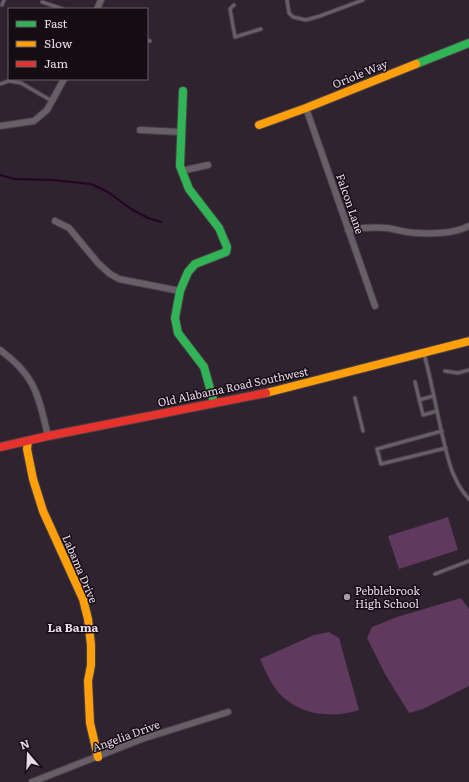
<svg xmlns="http://www.w3.org/2000/svg" width="469" height="782" font-family="Literata,serif">
  <style>
    .green { fill: #5f395e }
    .lines { fill: none; stroke-linecap: round; stroke-linejoin: round }
    .stream { stroke: #260326; stroke-width: 2 }
    .lane-casing { stroke: #483e47; stroke-width: 5 }
    .street-casing { stroke: #483e47; stroke-width: 8 }
    .fast-casing { stroke: #483e47; stroke-width: 10 }
    .slow-casing { stroke: #483e47; stroke-width: 10 }
    .jam-casing { stroke: #483e47; stroke-width: 10 }
    .lane { stroke: #675e66; stroke-width: 3 }
    .street { stroke: #675e66; stroke-width: 6 }
    .fast { stroke: #30b455; stroke-width: 8 }
    .slow { stroke: #ff9f0a; stroke-width: 8 }
    .jam { stroke: #e5322d; stroke-width: 8 }
    .poi-dot { fill: #a79aa6; stroke: #150c14; stroke-width: 1.5 }
    .labels { text-anchor: middle; stroke-width: 3; stroke-linejoin: round; paint-order: stroke }
    .street-label { font-size: 11px; fill: #e8dae7; stroke: #150c14 }
    .poi-label { font-size: 11px; fill: #e8dae7; stroke: #150c14; text-anchor: start }
    .neighbourhood-label { font-size: 12px; font-weight: bold; fill: #e8dae7; stroke: #150c14 }
  </style>
  <rect width="100%" height="100%" fill="#2e232e"/>
  <path class="green" d="M448,517L458,550L399,569L388,536Z
    M461,598L469,609V686L423,709L409,713L385,674L367,638L372,627L397,617Z
    M329,632L339,638L359,710C331,719 298,715 278,692C270,682 265,670 260,659L314,635Z"/>
  <g class="lines">
    <path class="stream" d="M0,175L15,179L53,180L91,184L108,192L131,209L148,218L161,222"/>
    <g class="lane-casing">
      <path id="lane" d="M287,0L289,13L293,17L306,20L320,16L363,0
        M42,2L63,9
        M2,5L4,0
        M234,5L230,9L235,37L261,29
        M147,40L150,41
        M0,84L9,81L21,83L52,101
        M424,354C432,382 436,410 443,438C448,460 453,482 469,499
        M445,371L458,373L469,370
        M415,382L423,415L437,411
        M355,398L363,431
        M419,400L433,396
        M442,431L377,449L381,464L446,448
        M435,574L469,561"/>
    </g>
    <g class="street-casing">
      <path id="street" d="M97,9L101,0
        M306,108L375,306
        M0,126L34,121L47,110L64,79
        M140,130L181,132
        M181,171L208,165
        M55,221L69,228L98,263L110,274L119,279L180,291
        M348,230C360,228 373,227 386,228C396,229 406,233 417,233C434,234 454,234 469,226
        M0,350C36,376 38,395 48,436
        M32,782L142,739L228,712"/>
    </g>
    <g class="fast-casing">
      <path id="fast" d="M416,64L469,43
        M183,91L180,166L189,189L219,228L227,247L226,252L195,264L188,272L180,291L175,318L178,333L204,367L214,403"/>
    </g>
    <g class="slow-casing">
      <path id="slow" d="M259,125L306,108L416,64
        M266,393L469,341
        M28,441L27,449L33,479L43,511L83,599L88,619L91,645V665L88,681L90,723L98,757"/>
    </g>
    <g class="jam-casing">
      <path id="jam" d="M0,447L48,436L266,393"/>
    </g>
    <use href="#lane" class="lane"/>
    <use href="#street" class="street"/>
    <use href="#fast" class="fast"/>
    <use href="#slow" class="slow"/>
    <use href="#jam" class="jam"/>
  </g>
  <circle class="poi-dot" cx="347" cy="597" r="4"/>
  <g class="labels">
    <g class="street-label">
      <text transform="translate(360 74) rotate(-22)" y="4">Oriole Way</text>
      <text transform="translate(350 204) rotate(71)" y="4">Falcon Lane</text>
      <text transform="translate(233 387) rotate(-12)" y="4">Old Alabama Road Southwest</text>
      <text transform="translate(80 569) rotate(67)" y="4">Labama Drive</text>
      <text transform="translate(126 736) rotate(-20)" y="4">Angelia Drive</text>
    </g>
    <g class="poi-label">
      <text x="355" y="595">Pebblebrook<tspan x="355" dy="13">High School</tspan></text>
    </g>
    <g class="neighbourhood-label">
      <text x="73" y="632">La Bama</text>
    </g>
  </g>
  <rect x="8" y="8" width="140" height="72" fill="#150c14" stroke="#695e68"/>
  <rect x="16" y="21" width="20" height="6" fill="#30b455" stroke="#695e68"/>
  <text x="44" y="28" font-size="12" fill="#e8dae7">Fast</text>
  <rect x="16" y="41" width="20" height="6" fill="#ff9f0a" stroke="#695e68"/>
  <text x="44" y="48" font-size="12" fill="#e8dae7">Slow</text>
  <rect x="16" y="61" width="20" height="6" fill="#e5322d" stroke="#695e68"/>
  <text x="44" y="68" font-size="12" fill="#e8dae7">Jam</text>
  <g transform="translate(28 754) rotate(341)" stroke="#150c14" stroke-width="3" paint-order="stroke">
  <path d="M0-3L7 15L0 10L-7 15Z" fill="#e8dae7"/>
  <text y="-6" font-size="11" font-weight="bold" text-anchor="middle" fill="#e8dae7">N</text>
  </g>
</svg>
